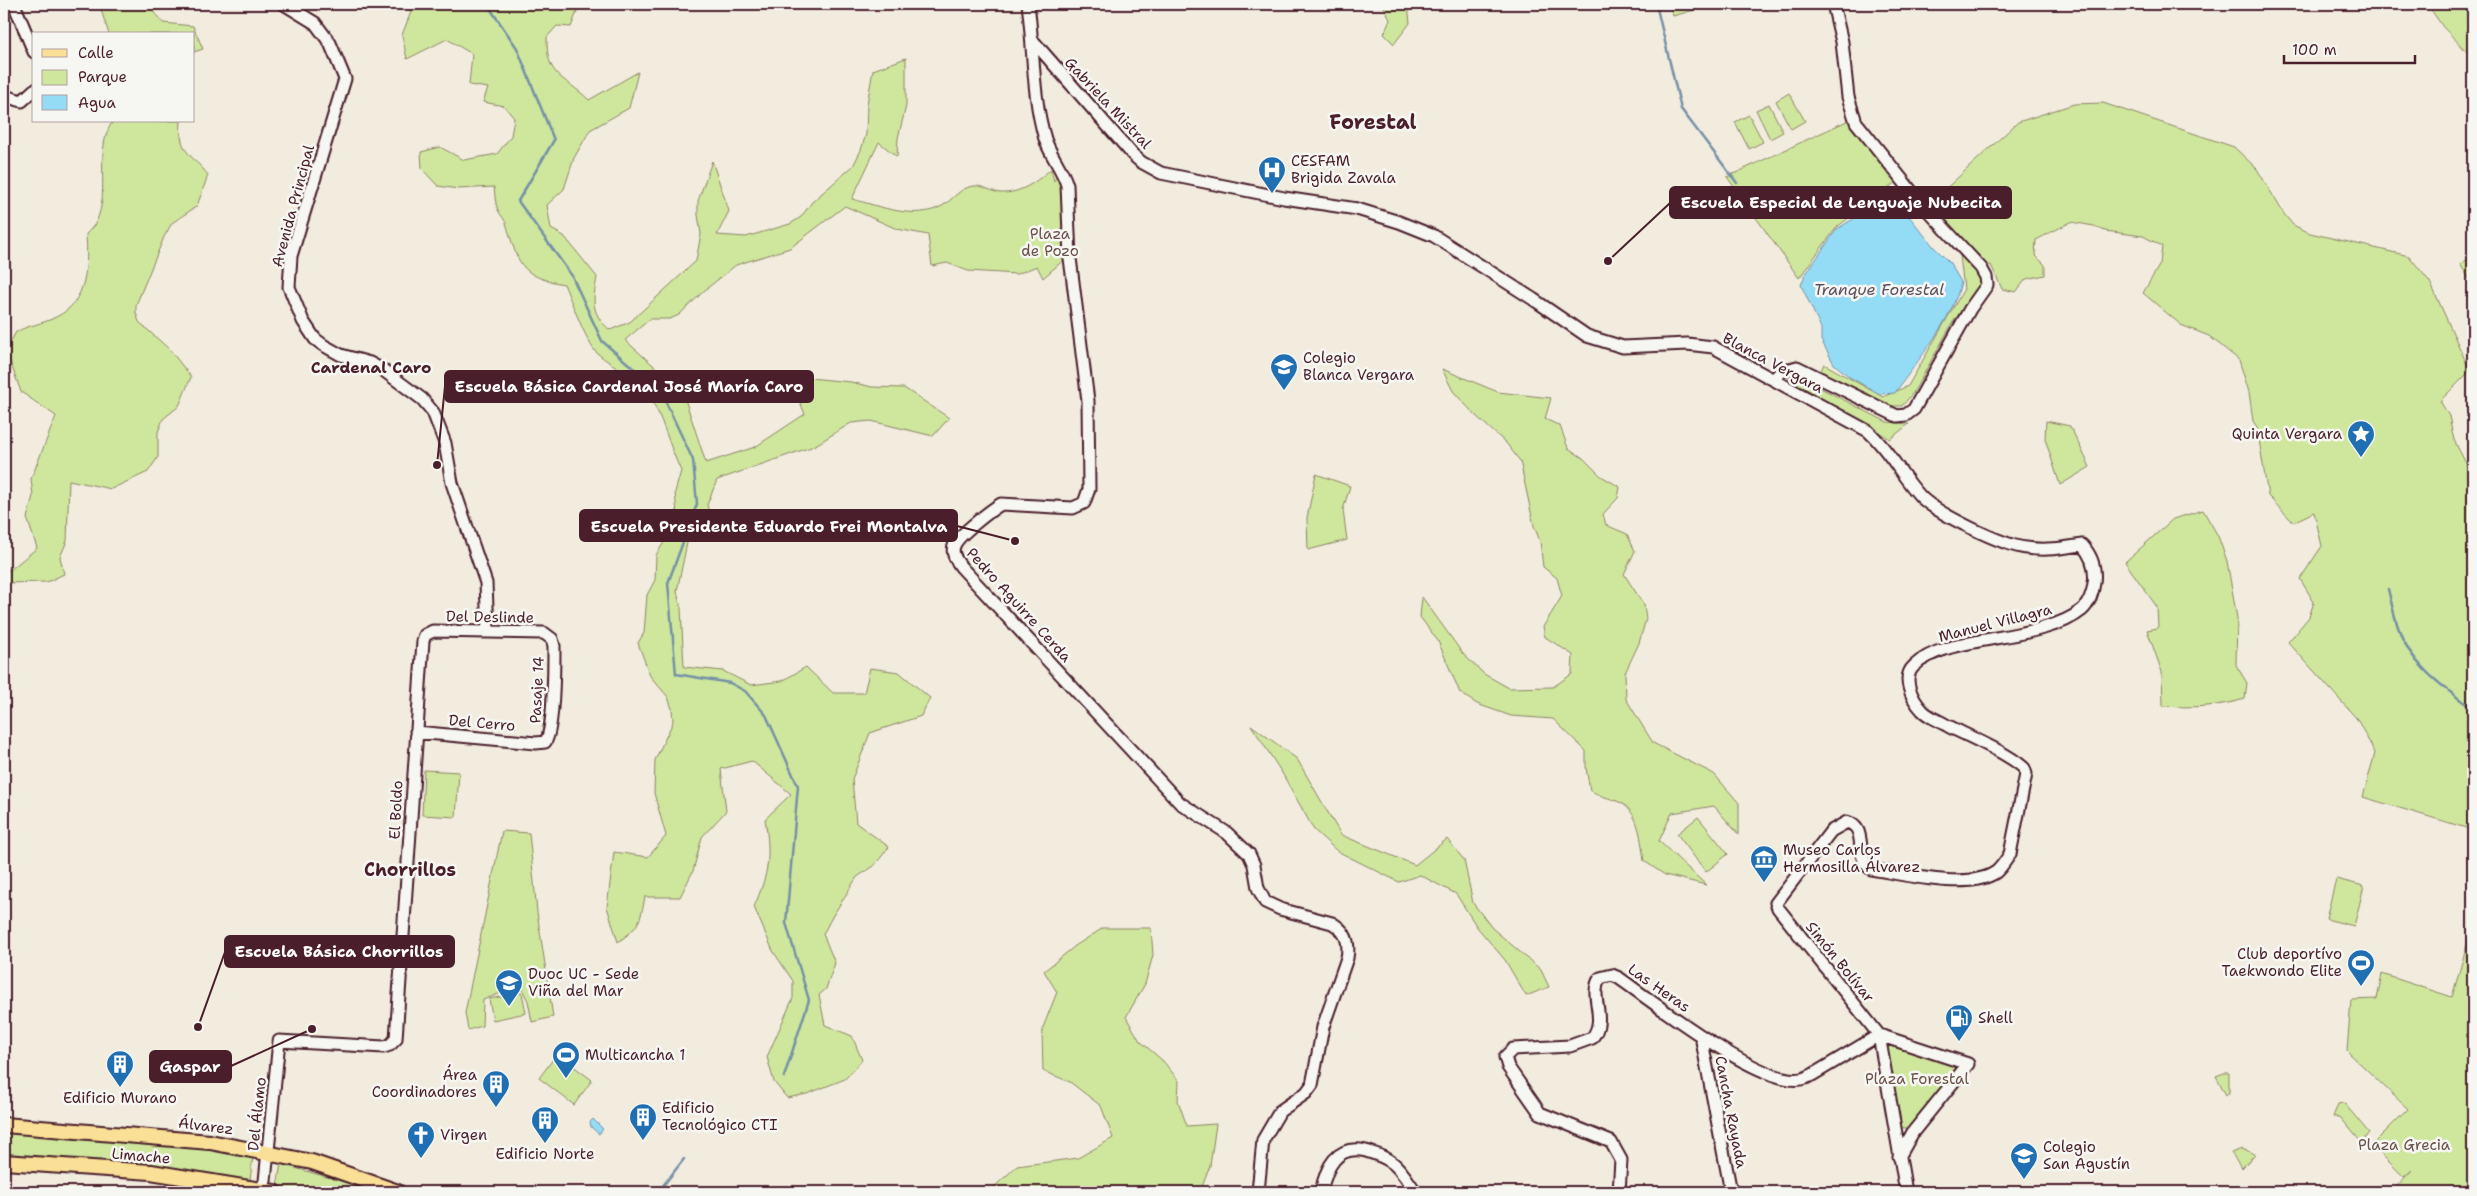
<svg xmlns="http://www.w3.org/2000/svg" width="2477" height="1196" font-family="'Shantell Sans',sans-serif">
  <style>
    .green { fill: #cee79d; stroke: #8c8364 }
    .water { fill: #94dcf6; stroke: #7690a5 }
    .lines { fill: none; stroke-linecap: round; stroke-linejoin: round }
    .stream { stroke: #7690a5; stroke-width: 2.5 }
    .tertiary-casing { stroke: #4a1f2b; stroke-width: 15 }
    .primary-casing { stroke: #4a1f2b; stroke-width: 18 }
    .tertiary { stroke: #f6f6f2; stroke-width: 11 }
    .primary { stroke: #fadf96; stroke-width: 14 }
    .labels { text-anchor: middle; stroke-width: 5; stroke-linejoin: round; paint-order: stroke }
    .street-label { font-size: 15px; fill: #4a1f2b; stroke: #f6f6f2 }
    .poi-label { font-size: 15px; fill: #4a1f2b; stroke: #f6f6f2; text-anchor: start }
    .park-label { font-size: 15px; fill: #6b5148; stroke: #f6f6f2 }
    .water-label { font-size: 16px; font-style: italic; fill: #5c4e5e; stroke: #f6f6f2 }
    .neighbourhood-label { font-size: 16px; font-weight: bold; fill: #4a1f2b; stroke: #f6f6f2 }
    .quarter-label { font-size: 18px; font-weight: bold; fill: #4a1f2b; stroke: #f6f6f2 }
    .district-label { font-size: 20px; font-weight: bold; fill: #4a1f2b; stroke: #f6f6f2 }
    .leader { fill: none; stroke: #4a1f2b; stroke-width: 2 }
    .callout-dot { fill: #4a1f2b; stroke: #f6f6f2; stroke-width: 2 }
    .callout { fill: #4a1f2b; stroke: #4a1f2b; stroke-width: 2 }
    .callout-label { font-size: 16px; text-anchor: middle; font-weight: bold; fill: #fff }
  </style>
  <rect width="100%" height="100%" fill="#f2ecdf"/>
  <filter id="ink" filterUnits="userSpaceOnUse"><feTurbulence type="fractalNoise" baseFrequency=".02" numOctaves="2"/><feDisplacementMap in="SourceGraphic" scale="10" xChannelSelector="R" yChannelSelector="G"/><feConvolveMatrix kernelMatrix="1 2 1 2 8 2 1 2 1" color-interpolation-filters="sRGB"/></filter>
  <g filter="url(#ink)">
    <path class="green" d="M99,4H147L163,23L193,26L203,49L194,52V34H109Z
      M407,4H580L571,27L557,26L547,37C546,78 563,75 589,100L638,72L629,108L590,130L574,158L564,189L547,205L551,229L564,236L597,277C593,301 590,313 610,330L630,322L696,261L701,234L698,215V201L712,161L729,211L717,235L746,237L790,224L801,217L812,202L853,166L861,150L866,134L867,104L873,70L906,58V106L898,138L897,157L879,142L852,199C879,206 915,221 942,206C953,200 960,187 974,186C983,185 992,192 1000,193C1021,194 1037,181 1051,169L1054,181L1059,174L1066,200V258L1043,278L1037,266L1017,274L968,271L947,263L932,266L928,235L897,229L845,206L790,248L736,265L705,290L679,315L670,319H650L625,340L662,373L680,384L706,463L755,447L805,414L789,376L851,382L872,387L904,388L949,418L933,436L871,421L851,423L814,446L717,480L707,505L712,522L687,543L677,591L681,608L684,667L723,671L751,685L782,681L806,667L833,693H864L870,668L899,672L930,698L921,716L870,733L852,779L856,823L889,847L874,866L857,877L832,917L823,934L835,963L826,989L819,995L825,1025L852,1036L862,1060L845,1079L807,1094L787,1098L774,1082L767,1057L793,998V981L773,951L754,907C769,872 771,857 765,819L791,794L752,761L721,769L726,811L702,837L693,871L680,897H645C640,923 639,927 618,942L607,907L614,852L648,857L666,836L654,793L655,760L673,722L672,709L668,697L650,676L638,643L644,633L647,595L655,580L656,555L666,539L677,514L675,492L681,471C669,446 663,417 648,394C634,374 614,368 597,353C588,346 570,298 564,284C519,277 518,262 506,223C504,218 500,215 498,210C495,204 495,194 494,187L458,189L438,186L422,169L421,152L440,147L464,160L497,154L511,136L514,118L504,106L483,102L488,88L469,85L472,54L447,39L407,59L402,35L411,12Z
      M1383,4H1408L1410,23L1394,44L1384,34L1390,20Z
      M1669,4H1716L1673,16Z
      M2427,4H2473V58L2443,27Z
      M1789,93L1805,121L1791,129L1776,101Z
      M2103,103L2234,147L2257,169L2284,214L2293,225L2310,233L2409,256L2430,282L2470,371L2440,401L2449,416L2454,440L2473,477V830L2363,797L2375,753L2357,719L2288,642L2309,617L2314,602L2300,579L2322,546L2314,512L2293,522L2268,496L2257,427L2253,421L2249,392L2239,360L2209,336L2181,325L2143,293L2160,264L2162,246L2143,236L2105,231L2094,226L2071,222L2036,240L2035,255L2045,265V275L2026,279L2016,292L2002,289L1991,265L1983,269L1933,209L1940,194L2018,122L2074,104Z
      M1769,104L1783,132L1770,139L1756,110Z
      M1749,115L1763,142L1749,149L1735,122Z
      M1849,120L1896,182L1837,227L1799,278L1727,177Z
      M113,121H181C178,153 192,154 208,175L197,206L172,223L164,237L136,305V313L139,322L170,350L191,377L179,406L163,419L158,432V457L148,472L111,489L69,480L67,541L60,557L64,574L47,582L4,583V571L10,570L37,548L27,518L33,496L31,479L56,416L21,392L6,350L16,332C28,325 43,324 56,317C88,302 88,264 86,234C89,231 94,226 96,222C111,192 93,149 113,121Z
      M1960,256L1976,271L1982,282L1953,322L1913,393L1902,406H1890L1820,373L1824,364L1883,397L1908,386L1964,289Z
      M2473,256V285L2460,264Z
      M1442,369L1498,392L1551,398L1545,419L1560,426L1568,448L1583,458L1601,476L1620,487L1618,498L1603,514L1606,525L1627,534L1635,551L1624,574L1644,605L1646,619L1639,643L1625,673L1626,699L1653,743L1714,774L1739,803V835L1714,806L1672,813L1659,841L1706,885L1665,875L1644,861C1641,842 1640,811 1619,802C1608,797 1600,797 1590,790L1586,768V751L1553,719L1511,716L1477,704L1460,693L1438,641L1420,617L1422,597L1463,654L1484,674L1509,688L1553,687L1572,674L1573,655L1545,637L1543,627L1562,596L1557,578L1543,567L1540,541L1534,526L1520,461L1506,443L1475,415L1453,391Z
      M1793,374L1887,422L1909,424L1890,439L1791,380Z
      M2046,421L2070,426L2090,467L2060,485L2045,439Z
      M1316,474L1350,486L1343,510L1347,540L1308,550L1307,518Z
      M2203,510L2218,536L2227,561L2237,618L2236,665L2247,683L2245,699C2217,707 2191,708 2163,706L2162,672L2147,630L2158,628L2157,607L2125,562L2173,519Z
      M1251,725L1297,759L1341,835L1415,865L1447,839L1464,860L1473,903L1492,928L1541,970L1549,987L1526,996L1505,960L1477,927L1456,894L1420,875L1399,882L1337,851L1314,830L1282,773Z
      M424,770L459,772L456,817L422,815Z
      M1698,817L1728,854L1706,872L1677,834Z
      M502,831L529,833L537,912L553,1017L532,1022L528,1001L522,989L509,990L483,1000L482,1026L468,1030L465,1013Z
      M2336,879L2364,886L2354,926L2326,919Z
      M2473,924V1192H2398L2396,1187L2412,1170L2404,1177L2372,1145L2408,1109L2347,1051L2351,1000L2377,999L2382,974L2452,997Z
      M1103,928H1151L1153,955L1145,984L1126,1017L1140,1041L1163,1061L1179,1081L1178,1101L1187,1126L1216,1124L1210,1166L1200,1192H979L993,1188L1017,1166L1078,1158L1113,1138L1101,1106L1070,1082L1043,1071L1042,1030L1057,992L1044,971L1075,946Z
      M522,993L526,1013L493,1020L489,999Z
      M1883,1040L1963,1066L1913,1129L1898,1127Z
      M557,1054L592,1080L574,1105L539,1078Z
      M2224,1073H2229V1093L2226,1095L2216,1076Z
      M2344,1103L2369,1133L2361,1142L2340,1117H2333L2338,1104Z
      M7,1131L159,1144L253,1156L250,1180L200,1172L5,1156Z
      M2242,1149L2255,1154L2242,1168L2231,1153Z
      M281,1164L377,1191L296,1192L277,1186Z"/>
    <path class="water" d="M1892,195L1933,246L1950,263L1961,282C1953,319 1917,361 1895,393L1880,394L1851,378L1834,364L1821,340V328L1801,285L1805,275L1837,229Z
      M593,1119L603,1129L599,1134L591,1127L590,1122Z"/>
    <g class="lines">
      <path class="stream" d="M487,4L517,48L554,140L518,201L572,276L602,341L661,392L693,460L697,504L668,583L676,674L730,683L745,691L766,715L798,786L786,923L809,1000L784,1077
        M1656,4L1681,109L1737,183
        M2388,589C2391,601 2394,615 2398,627C2410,665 2443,687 2473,709
        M658,1192L684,1159"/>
      <g class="tertiary-casing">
        <path id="tertiary" d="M14,4L34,52
          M284,4L315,23L330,43L345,79L291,256L289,287L303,321L315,339L323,345L341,355L370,363L383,370L422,399L433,412L445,443L452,483L486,583L488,632
          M1028,4C1034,48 1032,96 1045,139C1050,155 1062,168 1067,185L1070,258L1088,401L1089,489L1084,503L1073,508L1001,504C991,510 957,536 954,546C951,554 957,561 961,567L1180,803L1227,833L1249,854L1254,865L1258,888L1265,902L1280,909L1332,923C1346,931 1350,942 1347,958L1323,1027L1312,1085L1306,1093L1280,1111L1263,1140L1258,1192
          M1034,42L1133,155L1141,162L1161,173L1284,198L1357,209L1399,222L1434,236L1533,299L1587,336L1623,347L1687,344L1713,347L1868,431C1889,450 1901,475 1920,496C1937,514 2002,545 2026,548C2046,551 2063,548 2082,545C2092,556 2096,569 2094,583C2093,592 2089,604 2082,610C2042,643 1947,633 1914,666C1901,678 1912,699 1922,710C1928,717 1940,721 1948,726C1970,737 2006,752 2024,768L2026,774L2010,854C2006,860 2002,867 1996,872C1969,891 1903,874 1871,869C1853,856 1869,828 1847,822L1831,831L1776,903L1778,908L1879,1035L1906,1192
          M4,96L22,101L34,90
          M1774,379L1781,372L1797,367L1897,416L1906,415L1914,409L1970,309L1987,285L1986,277L1981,268L1920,202L1856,122L1848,97L1842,42L1833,4
          M1879,1035L1968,1064L1913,1132L1899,1157
          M1701,1036L1731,1192
          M261,1189L265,1181L279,1041L384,1047L390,1045L396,1039L423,641L425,635L433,631L544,633L552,639L554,646C554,663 554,732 545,742L536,743L416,732
          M1321,1192C1326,1168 1336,1144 1366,1151C1376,1154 1386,1157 1394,1164C1403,1172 1409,1183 1416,1192
          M1619,1192L1621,1160L1611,1142L1540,1113L1508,1067L1505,1057L1513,1049L1570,1046L1592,1038C1608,1018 1588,996 1600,978L1612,975L1619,978C1653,1002 1762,1087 1801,1079C1805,1079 1809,1076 1812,1075L1879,1035"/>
      </g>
      <g class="primary-casing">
        <path id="primary" d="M4,1125L210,1142L312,1162L398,1192
          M4,1162L151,1172L274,1192"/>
      </g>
      <use href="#tertiary" class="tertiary"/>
      <use href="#primary" class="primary"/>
    </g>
  </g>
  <defs>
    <g id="hospital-pin" transform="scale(1.4375)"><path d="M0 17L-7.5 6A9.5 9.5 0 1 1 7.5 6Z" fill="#1f6fb2" stroke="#f6f6f2"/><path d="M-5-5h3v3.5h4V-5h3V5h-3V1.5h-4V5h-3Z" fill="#fff"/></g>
    <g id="school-pin" transform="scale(1.4375)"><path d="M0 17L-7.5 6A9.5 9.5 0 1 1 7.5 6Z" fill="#1f6fb2" stroke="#f6f6f2"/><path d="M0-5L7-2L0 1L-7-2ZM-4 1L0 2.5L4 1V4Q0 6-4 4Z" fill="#fff"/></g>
    <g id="sight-pin" transform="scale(1.4375)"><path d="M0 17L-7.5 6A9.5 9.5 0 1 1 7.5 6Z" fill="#1f6fb2" stroke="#f6f6f2"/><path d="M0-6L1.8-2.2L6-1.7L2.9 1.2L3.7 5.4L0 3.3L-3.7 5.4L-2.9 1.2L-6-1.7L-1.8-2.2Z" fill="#fff"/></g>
    <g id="museum-pin" transform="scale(1.4375)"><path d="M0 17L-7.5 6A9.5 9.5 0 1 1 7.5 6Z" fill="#1f6fb2" stroke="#f6f6f2"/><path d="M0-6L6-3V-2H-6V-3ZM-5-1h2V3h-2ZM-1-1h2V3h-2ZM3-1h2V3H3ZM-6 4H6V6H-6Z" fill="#fff"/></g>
    <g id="stadium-pin" transform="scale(1.4375)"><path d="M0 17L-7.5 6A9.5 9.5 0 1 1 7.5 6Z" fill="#1f6fb2" stroke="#f6f6f2"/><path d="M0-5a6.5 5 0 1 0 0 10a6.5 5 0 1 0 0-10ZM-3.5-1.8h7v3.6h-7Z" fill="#fff"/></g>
    <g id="university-pin" transform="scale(1.4375)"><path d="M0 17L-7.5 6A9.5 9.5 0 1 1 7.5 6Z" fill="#1f6fb2" stroke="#f6f6f2"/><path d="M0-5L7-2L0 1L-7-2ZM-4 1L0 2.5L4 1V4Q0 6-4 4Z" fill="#fff"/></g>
    <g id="fuel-pin" transform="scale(1.4375)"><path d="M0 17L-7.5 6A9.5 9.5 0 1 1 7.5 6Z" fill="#1f6fb2" stroke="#f6f6f2"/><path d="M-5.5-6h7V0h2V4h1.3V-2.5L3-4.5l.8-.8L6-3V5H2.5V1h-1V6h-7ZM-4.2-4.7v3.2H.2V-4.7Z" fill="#fff"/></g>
    <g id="building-pin" transform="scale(1.4375)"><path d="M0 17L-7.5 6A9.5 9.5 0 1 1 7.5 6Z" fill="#1f6fb2" stroke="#f6f6f2"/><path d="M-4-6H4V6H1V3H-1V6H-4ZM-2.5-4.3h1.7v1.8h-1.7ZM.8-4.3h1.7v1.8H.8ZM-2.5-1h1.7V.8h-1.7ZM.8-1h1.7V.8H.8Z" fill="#fff"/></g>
    <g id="church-pin" transform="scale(1.4375)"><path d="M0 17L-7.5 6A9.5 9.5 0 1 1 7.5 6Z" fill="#1f6fb2" stroke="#f6f6f2"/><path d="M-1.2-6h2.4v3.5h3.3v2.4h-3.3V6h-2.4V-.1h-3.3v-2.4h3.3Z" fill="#fff"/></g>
  </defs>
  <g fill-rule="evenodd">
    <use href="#hospital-pin" x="1272" y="170"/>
    <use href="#school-pin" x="1284" y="367"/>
    <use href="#sight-pin" x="2361" y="434"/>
    <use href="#museum-pin" x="1764" y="859"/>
    <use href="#stadium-pin" x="2361" y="963"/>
    <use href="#university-pin" x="509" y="983"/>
    <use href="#fuel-pin" x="1959" y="1018"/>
    <use href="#stadium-pin" x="566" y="1055"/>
    <use href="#building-pin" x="120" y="1064"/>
    <use href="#building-pin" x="496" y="1084"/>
    <use href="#building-pin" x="643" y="1117"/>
    <use href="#building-pin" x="545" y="1120"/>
    <use href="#church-pin" x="421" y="1135"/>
    <use href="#school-pin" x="2024" y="1156"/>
  </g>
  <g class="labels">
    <g class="street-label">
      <text transform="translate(1108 103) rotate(47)" y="5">Gabriela Mistral</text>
      <text transform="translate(293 206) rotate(-75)" y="5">Avenida Principal</text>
      <text transform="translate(1773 363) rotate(28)" y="5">Blanca Vergara</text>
      <text transform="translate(1019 605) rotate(48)" y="5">Pedro Aguirre Cerda</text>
      <text transform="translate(490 617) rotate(1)" y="5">Del Deslinde</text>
      <text transform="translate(1995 623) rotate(-14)" y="5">Manuel Villagra</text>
      <text transform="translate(537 690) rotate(-87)" y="5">Pasaje 14</text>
      <text transform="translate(482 723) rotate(5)" y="5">Del Cerro</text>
      <text transform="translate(396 810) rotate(-87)" y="5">El Boldo</text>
      <text transform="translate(1840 962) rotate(51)" y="5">Simón Bolívar</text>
      <text transform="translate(1659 988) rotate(35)" y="5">Las Heras</text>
      <text transform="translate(1731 1112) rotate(79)" y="5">Cancha Rayada</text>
      <text transform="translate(257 1114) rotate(-84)" y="5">Del Álamo</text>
      <text transform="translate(206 1126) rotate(7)" y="5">Álvarez</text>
      <text transform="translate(141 1156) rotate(5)" y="5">Limache</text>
    </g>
    <g class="poi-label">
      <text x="1291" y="166">CESFAM<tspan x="1291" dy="17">Brigida Zavala</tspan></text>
      <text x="1303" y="363">Colegio<tspan x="1303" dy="17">Blanca Vergara</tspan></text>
      <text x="2342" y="439" text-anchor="end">Quinta Vergara</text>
      <text x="1783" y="855">Museo Carlos<tspan x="1783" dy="17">Hermosilla Álvarez</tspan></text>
      <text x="2342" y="959" text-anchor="end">Club deportívo<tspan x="2342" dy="17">Taekwondo Elite</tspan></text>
      <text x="528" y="979">Duoc UC - Sede<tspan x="528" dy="17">Viña del Mar</tspan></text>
      <text x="1978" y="1023">Shell</text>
      <text x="585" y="1060">Multicancha 1</text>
      <text x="477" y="1080" text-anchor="end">Área<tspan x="477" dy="17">Coordinadores</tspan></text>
      <text x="120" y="1103" text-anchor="middle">Edificio Murano</text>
      <text x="662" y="1113">Edificio<tspan x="662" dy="17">Tecnológico CTI</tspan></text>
      <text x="440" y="1140">Virgen</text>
      <text x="2043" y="1152">Colegio<tspan x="2043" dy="17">San Agustín</tspan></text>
      <text x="545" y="1159" text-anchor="middle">Edificio Norte</text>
    </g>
    <g class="park-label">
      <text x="1050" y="239">Plaza<tspan x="1050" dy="17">de Pozo</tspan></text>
      <text x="1917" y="1084">Plaza Forestal</text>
      <text x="2404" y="1150">Plaza Grecia</text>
    </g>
    <g class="water-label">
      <text x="1879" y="295">Tranque Forestal</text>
    </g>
    <g class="neighbourhood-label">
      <text x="371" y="373">Cardenal Caro</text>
    </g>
    <g class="quarter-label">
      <text x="410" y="876">Chorrillos</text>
    </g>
    <g class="district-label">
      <text x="1373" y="129">Forestal</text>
    </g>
  </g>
  <path class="leader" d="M1608 261L1670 203M437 465L445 386M1015 541L957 526M198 1027L225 952M312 1029L231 1066"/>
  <g class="callout-dot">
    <circle cx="1608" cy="261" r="5"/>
    <circle cx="437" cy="465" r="5"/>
    <circle cx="1015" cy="541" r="5"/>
    <circle cx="198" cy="1027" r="5"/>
    <circle cx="312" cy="1029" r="5"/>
  </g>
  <g class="callout">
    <rect x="1670" y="187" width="341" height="31" rx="5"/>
    <rect x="445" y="371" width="368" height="31" rx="5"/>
    <rect x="580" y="510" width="377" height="31" rx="5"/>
    <rect x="225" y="936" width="229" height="31" rx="5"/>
    <rect x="150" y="1051" width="81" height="31" rx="5"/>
  </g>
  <g class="callout-label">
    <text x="1841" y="208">Escuela Especial de Lenguaje Nubecita</text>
    <text x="629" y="392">Escuela Básica Cardenal José María Caro</text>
    <text x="769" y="532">Escuela Presidente Eduardo Frei Montalva</text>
    <text x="339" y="957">Escuela Básica Chorrillos</text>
    <text x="190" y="1072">Gaspar</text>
  </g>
  <rect width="2477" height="1196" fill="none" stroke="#f6f6f2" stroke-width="20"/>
  <rect x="10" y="10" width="2457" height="1176" fill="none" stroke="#4a1f2b" stroke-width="2" filter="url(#ink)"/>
  <rect x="32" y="32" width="162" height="90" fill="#f6f6f2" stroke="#b1a0a2"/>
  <rect x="42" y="49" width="25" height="8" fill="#fadf96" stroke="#b1a0a2"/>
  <text x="78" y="58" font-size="15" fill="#4a1f2b">Calle</text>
  <rect x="42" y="70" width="25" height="15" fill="#cee79d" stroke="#b1a0a2"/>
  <text x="78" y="82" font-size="15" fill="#4a1f2b">Parque</text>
  <rect x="42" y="95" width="25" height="15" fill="#94dcf6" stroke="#b1a0a2"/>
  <text x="78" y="108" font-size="15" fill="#4a1f2b">Agua</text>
  <path d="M2284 55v8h131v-8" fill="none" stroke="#4a1f2b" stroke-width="2.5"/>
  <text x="2292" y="55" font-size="15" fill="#4a1f2b" stroke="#f6f6f2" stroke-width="4" paint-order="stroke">100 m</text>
</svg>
